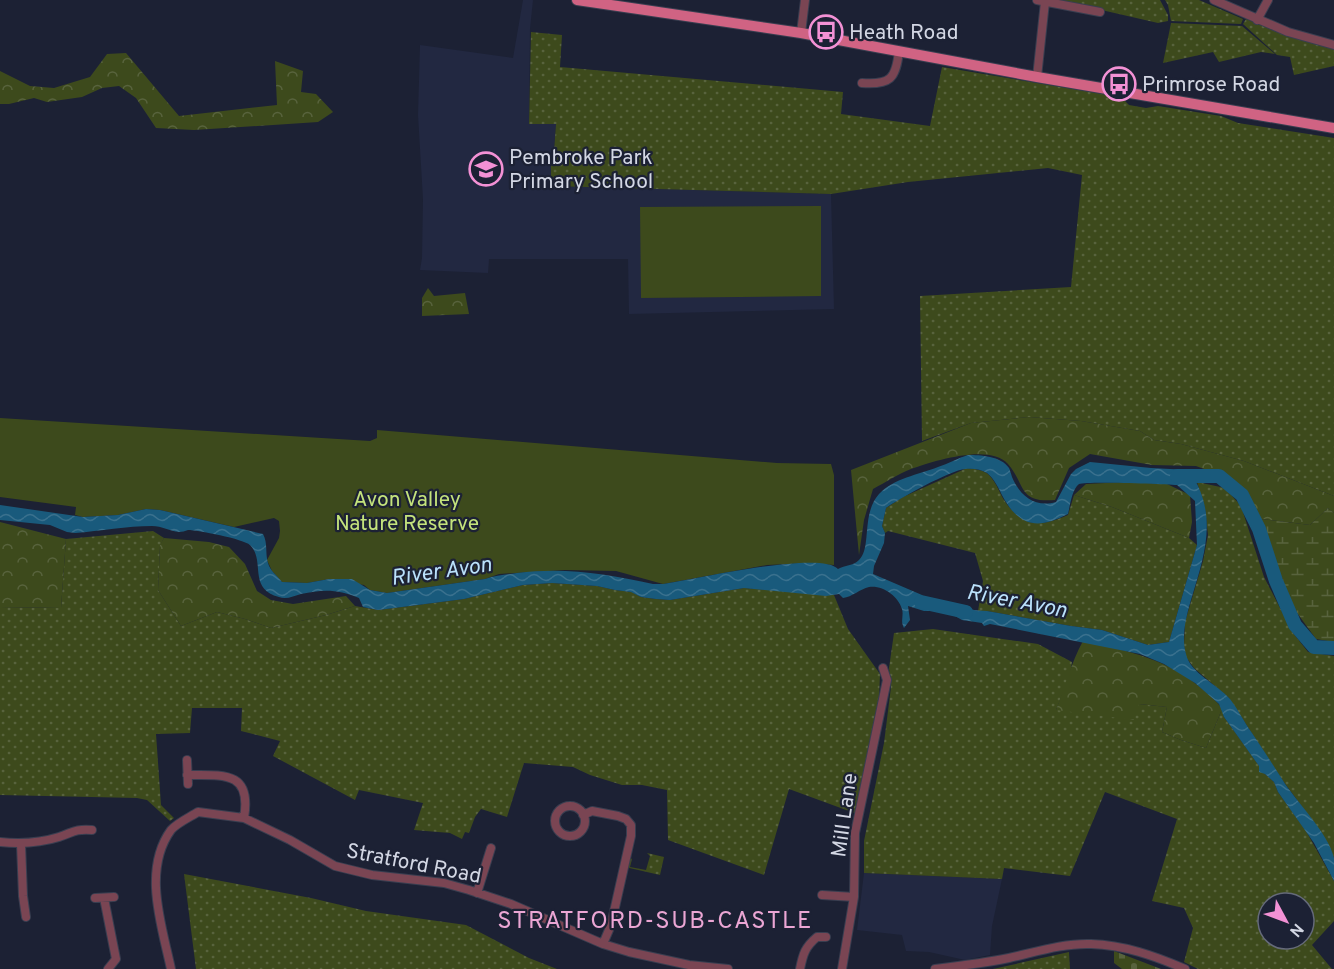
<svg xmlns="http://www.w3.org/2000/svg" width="1334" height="969" font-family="Overpass,sans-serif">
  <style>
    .built { fill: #222841 }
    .grass { fill: url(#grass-dots); fill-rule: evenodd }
    .forest { fill: url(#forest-crowns) }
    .wetland { fill: url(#wetland-marsh) }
    .cemetery { fill: url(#cemetery-stones) }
    .park { fill: #3d4a1c }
    .water { fill: url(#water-waves) }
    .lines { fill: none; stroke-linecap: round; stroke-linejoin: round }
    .river { stroke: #195a7c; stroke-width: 14 }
    .minor-casing { stroke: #393e50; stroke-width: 10 }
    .major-casing { stroke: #393e50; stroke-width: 12 }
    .minor { stroke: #7a4553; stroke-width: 8 }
    .major { stroke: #d06383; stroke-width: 10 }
    .labels { text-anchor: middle; stroke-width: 4.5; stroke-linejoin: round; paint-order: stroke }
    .poi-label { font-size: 21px; fill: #d3d7e4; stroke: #1c2134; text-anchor: start }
    .park-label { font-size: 21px; fill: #c4e37c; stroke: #1c2134 }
    .street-label { font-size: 21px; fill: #d3d7e4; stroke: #1c2134 }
    .water-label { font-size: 22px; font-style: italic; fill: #bae1fb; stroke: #1c2134 }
    .quarter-label { font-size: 24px; letter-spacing: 1.5px; fill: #eba6d4; stroke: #1c2134 }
  </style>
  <defs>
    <pattern id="grass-dots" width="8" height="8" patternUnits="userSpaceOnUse" patternTransform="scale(1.5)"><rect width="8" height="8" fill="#3d4a1c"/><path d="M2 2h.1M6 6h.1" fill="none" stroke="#58633d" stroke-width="1.8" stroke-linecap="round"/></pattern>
    <pattern id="forest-crowns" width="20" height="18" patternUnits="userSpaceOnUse" patternTransform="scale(1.5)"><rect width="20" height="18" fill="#3d4a1c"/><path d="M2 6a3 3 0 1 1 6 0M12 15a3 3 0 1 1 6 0" fill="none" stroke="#58633d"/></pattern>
    <pattern id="wetland-marsh" width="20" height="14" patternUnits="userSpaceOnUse" patternTransform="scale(1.5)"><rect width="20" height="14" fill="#3d4a1c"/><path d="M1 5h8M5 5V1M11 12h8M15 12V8" fill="none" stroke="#58633d"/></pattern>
    <pattern id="cemetery-stones" width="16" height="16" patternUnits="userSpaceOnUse" patternTransform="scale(1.5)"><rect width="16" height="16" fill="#3d4a1c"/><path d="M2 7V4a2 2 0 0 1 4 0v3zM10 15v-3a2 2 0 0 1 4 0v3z" fill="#58633d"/></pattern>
    <pattern id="water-waves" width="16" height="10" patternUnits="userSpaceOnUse" patternTransform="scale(1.5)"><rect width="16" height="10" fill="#195a7c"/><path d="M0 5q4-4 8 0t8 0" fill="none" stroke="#3a718e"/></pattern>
  </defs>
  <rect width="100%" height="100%" fill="#1c2134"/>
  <path class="built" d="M523,0H533L530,29L529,123L556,124L554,152H552L551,186L831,194L834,309L629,314L628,259H489L488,273L420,270L422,258L423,199L418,115L420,45L513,58Z
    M864,873L1002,879L992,926L990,955L965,960L929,952L906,951L902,935L857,930Z"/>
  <path class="grass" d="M1058,0H1160L1168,15V21L1158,23Z
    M1165,0H1199L1243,19L1241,24L1171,21L1168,5Z
    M1246,19L1288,36L1334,48V66L1294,75L1290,57L1277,55L1243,24Z
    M1171,23L1242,26L1275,54L1261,52L1219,62L1213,52L1163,63Z
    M531,32L562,35L560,67L843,92L841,114L930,126L942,67L1121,97L1129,105L1146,108L1158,106L1221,116L1238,123L1334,138V496L1244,461L1181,444L1154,440L1140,431L1081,421L1029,417L971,423L922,441L920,296L1071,287L1082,175L1048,168L908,182L831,194L551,186V152H554L556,124H529Z
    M967,468C974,469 984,470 989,475C997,483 1000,495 1006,503C1025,529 1043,526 1068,515L1074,495L1112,507L1189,538L1197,545L1169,642L1148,645L1102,630L1071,626L987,611H978L983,581L975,553L888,531L885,533L882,526L886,508L903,497Z
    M1197,482L1225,488L1241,506L1264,577L1293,633L1308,652L1334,656V858L1315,824L1283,781L1229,698L1194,668L1186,657L1184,646L1185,622L1203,561L1208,535L1205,508Z
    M153,531L164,538L160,546L158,590L181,626L217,612L245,619L271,628L326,615L355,606L378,610L402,607L464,599L523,585L552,583L597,586L615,590L632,592L641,597L656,599L670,600L744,588L834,595L848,629L880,674L879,699L857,814L789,789L764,875L668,840L667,790L642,785H622L590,775L573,767L524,763L507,817L481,809L475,817L469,833L465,832L462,839L450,833L414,830L423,803L359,790L355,800L273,756L280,741L241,731L242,708H192L190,733L156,734L161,805L174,818L170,821L147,800L137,798L0,795V607L61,608L66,539Z
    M933,629L1038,644L1072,662L1070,675L1056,710L1139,704L1167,707L1162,732L1181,740L1206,748L1222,709L1224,717L1265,774L1274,782L1278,792L1306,831L1334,881V921L1312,945L1332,969H1198L1184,962L1193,928L1184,908L1152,901L1177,819L1105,792L1070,876L1004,868L1002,879L864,873V841L884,743L891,687L889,668L894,633ZM1268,903H1304V939H1268Z
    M647,853L664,857L660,875L625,867L628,856L632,859L630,867L646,870L650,856Z
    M184,874L311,898L366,911L466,925L529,958L557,969H196Z
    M1069,952L1070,969H993Z"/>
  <path class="forest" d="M126,53L179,116L277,105L275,61L303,71L301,92L316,94L333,112L318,122L194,130L156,128L136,98L119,86L102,88L82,97L47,102L34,98L9,104H0V71L30,86L54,88L90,77L107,54Z
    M428,288L434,296L465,293L469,314L422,316V298Z
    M1029,417L1081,421L1140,431L1154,440L1181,444L1244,461L1334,496V513L1328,508L1310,525L1261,519L1231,479L1196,466L1152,465L1090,454L1069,468L1055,500C1018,503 1026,485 1008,464C990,443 933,461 911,469C898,474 886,482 873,489L864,520L859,555L851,470L971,423Z
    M1126,482L1167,484L1190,495L1192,522L1189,538L1112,507L1074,495L1086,484Z
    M0,522L66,539L61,608L0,607Z
    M164,538L209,542L229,547L245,564L257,591L271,600L293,604L346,596L355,606L326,615L271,628L245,619L217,612L181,626L158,590L160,545Z
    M1083,641C1131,652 1167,658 1206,692C1212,698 1218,702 1222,709L1206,748L1181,740L1162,732L1167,707L1139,704L1134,720L1056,710C1065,687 1071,663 1083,641Z"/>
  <path class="wetland" d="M1328,508L1334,513V642L1316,639L1295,610L1278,569L1261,519L1310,525Z"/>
  <path class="cemetery" d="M1114,951L1161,969H1122L1114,963Z"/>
  <path class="park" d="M821,206V296L641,298L640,207Z
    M0,418L354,440L370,441L377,438V430L777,463L831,464L834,475V565L810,563L767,565L663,584L616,571L565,570L499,574L485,579L387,593L370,590L364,585L329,579L307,583L282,582L272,571L267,560L279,538L280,531L279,521L274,518L234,527L160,510L146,509L118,515L83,517L75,515L76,507L0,497Z"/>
  <path class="water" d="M968,455C980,455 1001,456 1009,468C1010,470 1011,474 1012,477C1020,496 1035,508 1056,502L1071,474L1076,469L1090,462L1151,468L1189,470C1219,514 1205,554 1191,600C1186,617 1181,637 1186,654C1190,673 1217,684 1230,699C1238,709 1244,722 1252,733C1262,748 1272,763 1282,779C1296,802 1328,832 1334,858C1334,865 1334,874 1334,881L1314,843L1278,792L1274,782L1265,774L1259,772V766L1224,717L1219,704L1195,683L1164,664L1140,654L990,624L984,626L982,623L962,620L948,612V608C962,607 974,611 987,611L1071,626L1102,630L1148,645L1169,642L1197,545L1195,501L1177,485C1164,484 1086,481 1079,484C1072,489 1070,506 1068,514C1039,529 1020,528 1003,497C999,489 994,478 987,473C981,469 972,468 965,469C951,470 898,499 886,508L882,526L885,533L884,543L874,566L873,574L922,595L929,604L938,605L936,611H924L908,606L910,620L904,628C900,621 904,616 902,609C898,596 883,585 869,587C860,589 852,597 843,598L839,594L826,596L744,588L670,600L656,599L641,597L631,592L615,590L597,586L552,583L523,585L464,599L402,607L378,610L363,607L359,598C338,589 323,589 301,594C294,596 286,600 279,597C247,588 266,561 250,545C244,539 197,530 188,530C185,531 182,532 179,532C170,531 162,526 152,526C127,526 100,531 75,533L67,532L50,525L0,520V505L83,517L118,515L146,509L160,510L263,534C268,543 265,553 268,563C270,571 277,575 282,582L307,583L329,579H352L370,590L387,593L485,579C496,575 506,575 517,573C566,567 606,574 653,584H663C693,580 820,550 838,569C845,565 853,566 859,560C872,548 861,514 879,494C894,478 918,475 938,467C948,464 958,458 968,455Z"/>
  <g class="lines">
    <path class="river" d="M1177,476H1219L1242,495L1259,529L1276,581L1295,625L1314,647L1334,648
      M921,602L966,612"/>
    <g class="minor-casing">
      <path id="minor" d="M1037,0L1100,12
        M1214,0L1288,32L1334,45
        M1257,20L1268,0
        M801,33L805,0
        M1037,77L1045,2
        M862,83C890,85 896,79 899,51
        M187,760L188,784
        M187,775C224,775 252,771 244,818
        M555 821a15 15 0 1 1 30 0a15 15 0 1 1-30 0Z
        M583,815L592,811L618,816L626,819L631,825V836L611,925L603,944
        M0,842C20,844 40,843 59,837C74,832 74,829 92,830
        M21,844L23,896L26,917
        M477,893L491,848
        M822,895L854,897
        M95,898L114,897
        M104,898L116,959L108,969
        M171,969C162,926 142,870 171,830C177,823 190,817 198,812L244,818L290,840L335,866L372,875L444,883L469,890L511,904L603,944L629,952L689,965L728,969
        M800,969C803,954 805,947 817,937H826
        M842,969L854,897L855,833L887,680L883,668
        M935,969C960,966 985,963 1009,958C1036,952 1063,943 1091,944C1124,945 1155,956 1185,969"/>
    </g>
    <g class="major-casing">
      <path id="major" d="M577,0L801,33L1037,77L1334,128"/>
    </g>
    <use href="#minor" class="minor"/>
    <use href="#major" class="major"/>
  </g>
  <defs>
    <g id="bus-ring" transform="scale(1.725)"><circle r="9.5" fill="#1c2134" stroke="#f391d5" stroke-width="1.5"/><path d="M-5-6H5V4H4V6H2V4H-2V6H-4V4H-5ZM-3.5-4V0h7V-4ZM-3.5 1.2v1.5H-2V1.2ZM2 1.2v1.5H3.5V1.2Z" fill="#f391d5"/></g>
    <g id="school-ring" transform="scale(1.725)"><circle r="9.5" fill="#1c2134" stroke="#f391d5" stroke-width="1.5"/><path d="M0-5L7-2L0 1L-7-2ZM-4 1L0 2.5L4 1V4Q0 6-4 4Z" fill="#f391d5"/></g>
  </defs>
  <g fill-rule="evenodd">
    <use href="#bus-ring" x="826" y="32"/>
    <use href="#bus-ring" x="1119" y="84"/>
    <use href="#school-ring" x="486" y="169"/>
  </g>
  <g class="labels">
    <g class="poi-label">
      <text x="849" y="39">Heath Road</text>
      <text x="1142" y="91">Primrose Road</text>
      <text x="509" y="164">Pembroke Park<tspan x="509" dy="24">Primary School</tspan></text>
    </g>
    <g class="park-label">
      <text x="407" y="506">Avon Valley<tspan x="407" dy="24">Nature Reserve</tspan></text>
    </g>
    <g class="street-label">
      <text transform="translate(844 815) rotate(-82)" y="7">Mill Lane</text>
      <text transform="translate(414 863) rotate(11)" y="7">Stratford Road</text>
    </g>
    <g class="water-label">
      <text transform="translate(441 570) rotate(-8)" y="8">River Avon</text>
      <text transform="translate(1017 600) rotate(11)" y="8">River Avon</text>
    </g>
    <g class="quarter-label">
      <text x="655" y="928">STRATFORD-SUB-CASTLE</text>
    </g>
  </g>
  <g transform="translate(1286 921) rotate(131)"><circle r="28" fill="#1c2134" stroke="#656a7a" stroke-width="1.5"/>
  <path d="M0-4.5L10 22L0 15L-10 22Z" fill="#f391d5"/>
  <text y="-9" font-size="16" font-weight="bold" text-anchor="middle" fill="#d3d7e4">N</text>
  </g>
</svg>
